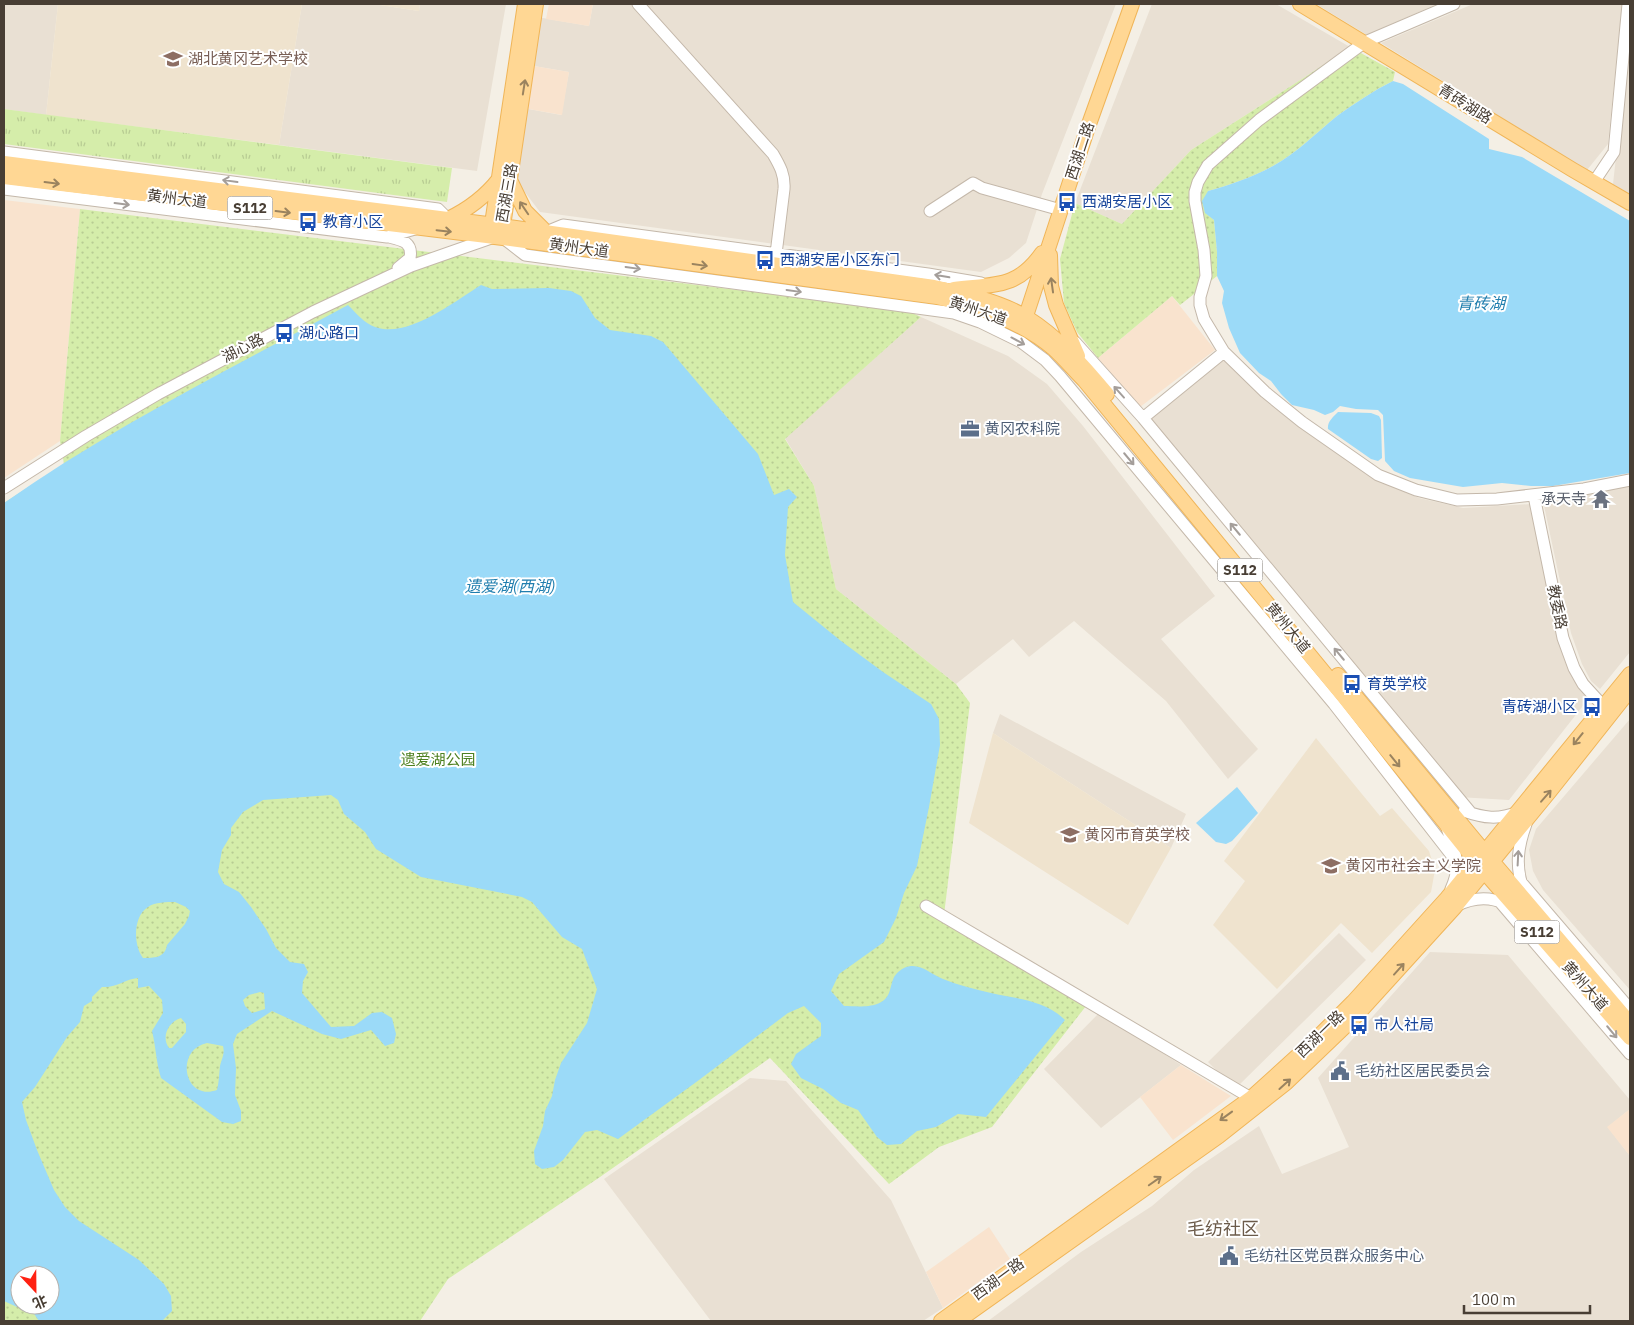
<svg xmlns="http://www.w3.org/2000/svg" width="1634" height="1325" font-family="'IBM Plex Sans','Noto Sans SC',sans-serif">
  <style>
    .residential { fill: #e9e0d3 }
    .commercial { fill: #f9e3ce }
    .education { fill: #efe3ce }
    .grass { fill: url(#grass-tufts) }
    .park { fill: url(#park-dots); fill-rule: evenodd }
    .water { fill: #9bdaf8; fill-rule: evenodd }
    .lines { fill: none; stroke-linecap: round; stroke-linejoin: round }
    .minor-casing { stroke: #c4b8aa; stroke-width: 13 }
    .major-casing { stroke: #f0b558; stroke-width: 16 }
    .minor { stroke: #fff; stroke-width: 11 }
    .major { stroke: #ffd794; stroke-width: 14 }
    .oneway { stroke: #9a835f }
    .oneway2 { stroke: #a49e9a }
    .labels { text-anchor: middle; stroke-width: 4; stroke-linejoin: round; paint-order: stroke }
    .shield { fill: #fff; stroke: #7f7871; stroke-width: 1 }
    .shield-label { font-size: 14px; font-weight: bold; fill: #483e34 }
    .education-label { font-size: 15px; fill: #785e54; stroke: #fff; text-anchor: start }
    .street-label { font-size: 15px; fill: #483e34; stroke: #fff }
    .transit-label { font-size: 15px; fill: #164399; stroke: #fff; text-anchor: start }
    .service-label { font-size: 15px; fill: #4e5e75; stroke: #fff; text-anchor: start }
    .worship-label { font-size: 15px; fill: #5b616d; stroke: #fff; text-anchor: end }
    .park-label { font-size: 15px; fill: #4d8021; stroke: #fff }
    .water-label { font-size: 16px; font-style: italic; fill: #207eae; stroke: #fff }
    .quarter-label { font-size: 18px; fill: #6c5b4a; stroke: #fff }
  </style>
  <defs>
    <pattern id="grass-tufts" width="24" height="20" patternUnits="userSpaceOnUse" patternTransform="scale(1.25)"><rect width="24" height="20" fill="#d5edaa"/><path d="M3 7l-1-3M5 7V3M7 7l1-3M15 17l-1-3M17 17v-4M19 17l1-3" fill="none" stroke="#b8cc93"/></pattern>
    <pattern id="park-dots" width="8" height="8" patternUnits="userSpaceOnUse" patternTransform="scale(1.25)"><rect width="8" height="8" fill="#d5edaa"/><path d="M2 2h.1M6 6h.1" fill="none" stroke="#b8cc93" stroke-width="1.8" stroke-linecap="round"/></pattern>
  </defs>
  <rect width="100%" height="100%" fill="#f4efe5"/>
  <path class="residential" d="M4,4H58L46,115L4,109Z
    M302,4H373L419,11L420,4H506L477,171L279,145Z
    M593,4H1116L1042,194L1026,243L1009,258L981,272L540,212L511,174L523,108L561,115L569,72L528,65L537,17L589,26Z
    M1152,4H1276L1350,47L1305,77L1191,150L1122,224L1075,203Z
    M1316,4H1437L1367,35Z
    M1473,4H1622L1608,144L1587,170L1381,43Z
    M1630,31V194L1613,184Z
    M921,317L1008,356L1047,384L1083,426L1215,596L1161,639L1258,749L1228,779L1166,701L1074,621L1029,657L1013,639L956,684L836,589L814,486L785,438Z
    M1225,359L1383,482L1419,498L1463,508L1531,504L1559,642L1573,679L1589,698L1509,800L1458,797L1151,419Z
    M1630,486V652L1600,689L1591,681L1582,664L1571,633L1543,501Z
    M1000,714L1186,814L1171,848L993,733Z
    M1630,719V990L1543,890L1533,871L1529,850L1536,829Z
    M1339,933L1366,960L1235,1089L1208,1062Z
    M1430,952L1508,955L1630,1100V1109L1608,1127L1630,1156V1321H988L1081,1252L1152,1206L1194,1170L1259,1126L1282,1174L1349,1147L1318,1078Z
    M1100,1012L1181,1065L1101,1128L1044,1069Z
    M750,1078L786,1081L891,1200L943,1308L923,1321H711L604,1179Z"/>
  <path class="commercial" d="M549,4H593L589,26L546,19Z
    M528,65L569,72L562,115L523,108Z
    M4,200L80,209L60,441L4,478Z
    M1172,296L1215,350L1140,407L1098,358Z
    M1181,1065L1231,1096L1173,1140L1140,1097Z
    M1630,1109V1156L1607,1127Z
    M989,1227L1010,1259L943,1308L926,1272Z"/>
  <path class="education" d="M58,4H302L279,145L46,115Z
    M373,4H420L419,11Z
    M993,733L1171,848L1128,925L969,823Z
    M1316,738L1380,816L1392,808L1429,851L1435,870L1431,892L1372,953L1341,923L1277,989L1213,925L1245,881L1224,861Z"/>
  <path class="grass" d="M4,109L452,168L447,202L4,144Z"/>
  <path class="park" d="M1350,47L1395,72L1393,81C1373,91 1355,103 1337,116C1316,133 1297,153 1273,166C1253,177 1230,185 1208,191L1205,212L1214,220L1217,252V276L1180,305L1172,296L1098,358L1077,332L1064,303L1060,259L1075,203L1122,224L1191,150L1305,77Z
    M80,209L908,311L921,317L785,439L814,486L836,589L956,684L970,703L943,923L1086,1006L992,1127L939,1147L889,1184L770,1058L600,1177L448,1279L420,1321H4V503L64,464L60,441ZM20,1275H50V1305H20Z"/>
  <path class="water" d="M1393,81L1403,84L1489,139V149L1522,157L1630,221V473L1553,486H1531L1502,483L1463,487L1410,478L1394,471L1385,461L1383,415L1378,410L1356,409L1340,406L1333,412L1325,415L1314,410L1292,405L1281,394L1271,381L1259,373L1240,353L1229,328L1222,303L1224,291L1217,276V252L1214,220L1205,213L1202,201L1208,191C1230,185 1253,177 1273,166C1297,153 1316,133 1337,116C1355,103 1373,91 1393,81Z
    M481,285L492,289L549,288L571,291L581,296L595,318L610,330L651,336L663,342L758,454L774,495L789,489L797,497L788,507L785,555L793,602L841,641L883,672L931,704L939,719L940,745L929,807L917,866L904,893L896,918L884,942L839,974L831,991L844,1006C858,1006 882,1010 889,993C893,983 891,975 904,968C919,961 930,974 943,979C958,985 974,989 991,993C1017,999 1045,1000 1065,1020L986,1117L958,1114L936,1127L917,1131L901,1144L887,1145L877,1137L858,1110L841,1103L823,1089L801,1078L791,1064L796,1054L821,1036V1023L804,1006L788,1013L699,1080L618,1139L597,1130L585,1132L563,1160L554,1167L542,1169L535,1164L534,1151L543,1126L545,1111L552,1096L555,1080L561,1063L587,1023L597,989L582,949L562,937L532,902L522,897L421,877L376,849L365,832L344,814L338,800L331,795L263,800L243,812L231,828V835L222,850L218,872L224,884L239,892L251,907L266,929L276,948L290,962L304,964L308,972L303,981L302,993L331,1027L354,1026L372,1013L382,1012L392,1018L396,1034L394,1043L385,1046L371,1030L341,1039L322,1034L272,1011L237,1034L233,1044L236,1068L235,1095L241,1111V1121L233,1124L222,1122L161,1078C156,1062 156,1047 152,1031L163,1013L162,1000L149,986L138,988V978C125,979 117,988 102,987L92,997V1001L84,1006L80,1022L67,1037L35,1087L22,1102L26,1120L37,1150L54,1190L65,1207L79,1221L139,1260L164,1284L171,1296L172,1311L162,1321H39L28,1305H50V1275H20V1305H27L17,1307L4,1301V503C112,427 232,368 348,305C356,313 364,323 375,327C408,339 455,301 481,285ZM175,902L186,907L190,911L189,916L185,924L167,945C165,958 154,958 143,958C133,945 133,916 148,907C155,902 167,902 175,902ZM260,992L264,993L265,1009L252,1013L245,1006L243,1000L249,995ZM181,1018L186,1024V1032L172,1048H169C161,1037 168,1022 181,1018ZM207,1043L223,1046C225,1054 222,1058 220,1066C219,1075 219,1082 217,1090C184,1102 174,1050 207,1043Z
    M1338,412L1371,413L1379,416L1381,420L1382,458L1378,461L1371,459L1328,429C1327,422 1333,417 1338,412Z
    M1237,787L1258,813L1232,841L1226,844L1216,842L1196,823Z"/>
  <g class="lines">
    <g class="minor-casing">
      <path id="minor" d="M638,4L773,154C780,166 785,175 784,189L776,254
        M4,152L438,209L448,219
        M1594,182L1614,152L1628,4
        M4,189L387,237L415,229
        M930,211L973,183L982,188L1061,210
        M546,232L563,225L928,274L981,283
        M389,237C402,240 413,242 410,258L398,268
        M503,238L525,255L954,313L980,322L1021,342L1045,360L1060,376L1334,704L1457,862
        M1075,342L1143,418L1471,813
        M1224,352L1204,319L1200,305V297L1206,276L1204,250L1195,201V192L1198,182L1208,165L1259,120L1365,42L1454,4
        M1143,418L1224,352L1265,392L1302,422L1378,475L1416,490L1457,500L1497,499L1584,489L1630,480
        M4,488L86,436L158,394L313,312L411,266L494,237
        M1534,496L1563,638L1574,668L1583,684L1604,707
        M1464,811C1484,818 1498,820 1518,812
        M1447,828C1455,852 1462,865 1451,889
        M1521,882L1630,1009
        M1523,888C1515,866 1518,846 1526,824
        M1500,902L1630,1054
        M926,906L1251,1098
        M1456,906C1472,898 1489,896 1505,904"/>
    </g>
    <g class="major-casing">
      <path id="major" d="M1300,4L1573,170L1630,203
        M4,163L503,226L934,287C965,294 999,301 1026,317C1058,337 1083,365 1107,394
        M4,177L503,238L937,297C978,307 1021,321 1054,349C1065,359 1074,370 1084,380L1340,692L1487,875L1630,1038
        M510,180L525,211L546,232
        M448,219C469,209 485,197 499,179
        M494,231L492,224L525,4
        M499,232L503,226L536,4
        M1050,255L1051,286L1056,305L1078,356
        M954,289C994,284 1017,289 1042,253
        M1023,325L1088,127L1132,4
        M1338,675L1492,861L1630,1023
        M941,1321L1251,1098L1315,1040L1353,1002L1447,898L1630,674
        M958,1321L1219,1136L1286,1083L1356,1016L1455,907L1550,791L1630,690"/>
    </g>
    <use href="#minor" class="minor"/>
    <use href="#major" class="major"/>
  </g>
  <defs><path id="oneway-shaft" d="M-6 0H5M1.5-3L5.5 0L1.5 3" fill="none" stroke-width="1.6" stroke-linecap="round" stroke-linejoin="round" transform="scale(1.25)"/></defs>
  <g class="oneway">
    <use href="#oneway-shaft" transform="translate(524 87) rotate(-81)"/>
    <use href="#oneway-shaft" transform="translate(52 183) rotate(7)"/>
    <use href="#oneway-shaft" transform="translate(524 208) rotate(-124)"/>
    <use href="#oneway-shaft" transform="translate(283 212) rotate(7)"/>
    <use href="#oneway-shaft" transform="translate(444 231) rotate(6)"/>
    <use href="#oneway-shaft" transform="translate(700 265) rotate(8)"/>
    <use href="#oneway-shaft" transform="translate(1052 285) rotate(-98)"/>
    <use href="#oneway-shaft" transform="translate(1578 739) rotate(129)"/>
    <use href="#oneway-shaft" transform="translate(1395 761) rotate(51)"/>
    <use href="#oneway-shaft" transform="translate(1546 796) rotate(-49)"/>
    <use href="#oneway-shaft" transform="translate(1399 969) rotate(-48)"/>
    <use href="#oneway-shaft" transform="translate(1285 1084) rotate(-42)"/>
    <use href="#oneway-shaft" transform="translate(1226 1116) rotate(144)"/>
    <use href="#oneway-shaft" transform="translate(1155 1181) rotate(-35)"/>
  </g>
  <g class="oneway2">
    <use href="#oneway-shaft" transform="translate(230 181) rotate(-172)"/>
    <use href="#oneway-shaft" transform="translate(122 204) rotate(7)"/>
    <use href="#oneway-shaft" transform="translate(633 268) rotate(8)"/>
    <use href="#oneway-shaft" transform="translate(942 276) rotate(-170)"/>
    <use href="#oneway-shaft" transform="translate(794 291) rotate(8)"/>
    <use href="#oneway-shaft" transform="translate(1018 341) rotate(28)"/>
    <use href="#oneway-shaft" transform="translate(1119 392) rotate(-132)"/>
    <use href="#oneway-shaft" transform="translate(1129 459) rotate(50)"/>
    <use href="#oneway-shaft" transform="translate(1235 529) rotate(-130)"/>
    <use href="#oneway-shaft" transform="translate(1339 654) rotate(-130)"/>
    <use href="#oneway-shaft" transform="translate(1518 858) rotate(-87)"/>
    <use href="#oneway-shaft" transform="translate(1612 1032) rotate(50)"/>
  </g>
  <defs>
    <g id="school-bare" transform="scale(1.5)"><path d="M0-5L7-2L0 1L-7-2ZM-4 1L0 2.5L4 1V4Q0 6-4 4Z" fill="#8d6e63" stroke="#fff" stroke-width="2.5" paint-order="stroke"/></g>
    <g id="bus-bare" transform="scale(1.5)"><path d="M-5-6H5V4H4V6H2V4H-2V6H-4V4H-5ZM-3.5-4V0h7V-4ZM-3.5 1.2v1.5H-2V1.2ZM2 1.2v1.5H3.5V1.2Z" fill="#1a4fb4" stroke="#fff" stroke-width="2.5" paint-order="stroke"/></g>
    <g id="office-bare" transform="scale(1.5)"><path d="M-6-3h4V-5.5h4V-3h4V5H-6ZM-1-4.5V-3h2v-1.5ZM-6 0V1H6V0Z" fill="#5c6f8a" stroke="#fff" stroke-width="2.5" paint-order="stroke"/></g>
    <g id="temple-bare" transform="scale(1.5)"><path d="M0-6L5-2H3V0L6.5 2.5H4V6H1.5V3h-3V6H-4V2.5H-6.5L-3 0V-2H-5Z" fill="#6b7280" stroke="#fff" stroke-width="2.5" paint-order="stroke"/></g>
    <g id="university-bare" transform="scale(1.5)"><path d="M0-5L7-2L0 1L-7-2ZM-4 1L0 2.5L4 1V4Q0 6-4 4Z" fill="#8d6e63" stroke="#fff" stroke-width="2.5" paint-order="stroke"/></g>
    <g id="civic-bare" transform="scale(1.5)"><path d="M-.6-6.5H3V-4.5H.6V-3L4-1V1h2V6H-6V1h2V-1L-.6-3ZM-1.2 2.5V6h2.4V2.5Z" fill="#5c6f8a" stroke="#fff" stroke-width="2.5" paint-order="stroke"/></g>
  </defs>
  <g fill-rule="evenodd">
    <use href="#school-bare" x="173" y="59"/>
    <use href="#bus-bare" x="1067" y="202"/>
    <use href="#bus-bare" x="308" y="222"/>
    <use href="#bus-bare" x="765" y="260"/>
    <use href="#bus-bare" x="284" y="333"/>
    <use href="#office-bare" x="970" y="429"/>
    <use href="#temple-bare" x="1601" y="499"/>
    <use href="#bus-bare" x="1352" y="684"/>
    <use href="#bus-bare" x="1592" y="707"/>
    <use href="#school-bare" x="1070" y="835"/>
    <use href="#university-bare" x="1331" y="866"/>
    <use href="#bus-bare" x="1359" y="1025"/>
    <use href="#civic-bare" x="1340" y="1071"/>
    <use href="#civic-bare" x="1229" y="1256"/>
  </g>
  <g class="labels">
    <g class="shield">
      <rect x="227.5" y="196.5" width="45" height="23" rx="4"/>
      <rect x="1217.5" y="558.5" width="45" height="23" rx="4"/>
      <rect x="1514.5" y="920.5" width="45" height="23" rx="4"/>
    </g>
    <g class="shield-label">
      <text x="250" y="213">S112</text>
      <text x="1240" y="575">S112</text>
      <text x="1537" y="937">S112</text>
    </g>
    <g class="education-label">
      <text x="188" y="64">湖北黄冈艺术学校</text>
      <text x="1085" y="840">黄冈市育英学校</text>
      <text x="1346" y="871">黄冈市社会主义学院</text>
    </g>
    <g class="street-label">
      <text transform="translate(1465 104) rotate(32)" y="5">青砖湖路</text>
      <text transform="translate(1080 151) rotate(-72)" y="5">西湖二路</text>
      <text transform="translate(507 193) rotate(-80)" y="5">西湖三路</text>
      <text transform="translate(177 199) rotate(7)" y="5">黄州大道</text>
      <text transform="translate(579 248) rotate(8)" y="5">黄州大道</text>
      <text transform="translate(978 311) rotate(19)" y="5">黄州大道</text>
      <text transform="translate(243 348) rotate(-27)" y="5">湖心路</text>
      <text transform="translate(1557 607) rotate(78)" y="5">教委路</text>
      <text transform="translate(1288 628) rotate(51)" y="5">黄州大道</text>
      <text transform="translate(1585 986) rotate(49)" y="5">黄州大道</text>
      <text transform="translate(1320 1034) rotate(-44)" y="5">西湖一路</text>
      <text transform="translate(998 1279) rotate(-36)" y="5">西湖一路</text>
    </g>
    <g class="transit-label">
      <text x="1082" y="207">西湖安居小区</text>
      <text x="323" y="227">教育小区</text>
      <text x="780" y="265">西湖安居小区东门</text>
      <text x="299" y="338">湖心路口</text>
      <text x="1367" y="689">育英学校</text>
      <text x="1577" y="712" text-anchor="end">青砖湖小区</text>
      <text x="1374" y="1030">市人社局</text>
    </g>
    <g class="service-label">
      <text x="985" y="434">黄冈农科院</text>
      <text x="1355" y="1076">毛纺社区居民委员会</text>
      <text x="1244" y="1261">毛纺社区党员群众服务中心</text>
    </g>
    <g class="worship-label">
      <text x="1586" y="504">承天寺</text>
    </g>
    <g class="park-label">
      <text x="438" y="765">遗爱湖公园</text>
    </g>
    <g class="water-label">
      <text x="1481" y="309">青砖湖</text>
      <text x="510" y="592">遗爱湖(西湖)</text>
    </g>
    <g class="quarter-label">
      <text x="1223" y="1235">毛纺社区</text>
    </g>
  </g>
  <rect width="1634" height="1325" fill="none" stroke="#483e34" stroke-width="10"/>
  <g transform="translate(35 1290) rotate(158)"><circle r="24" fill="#ffffff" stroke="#b6b2ae"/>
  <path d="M0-4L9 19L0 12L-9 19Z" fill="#ff2112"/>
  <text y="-8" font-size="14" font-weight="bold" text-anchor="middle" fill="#483e34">北</text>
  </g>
  <path d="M1464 1305v8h126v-8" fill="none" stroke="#483e34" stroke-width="2.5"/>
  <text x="1472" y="1305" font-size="15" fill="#483e34" stroke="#ffffff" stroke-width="4" paint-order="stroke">100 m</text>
</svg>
